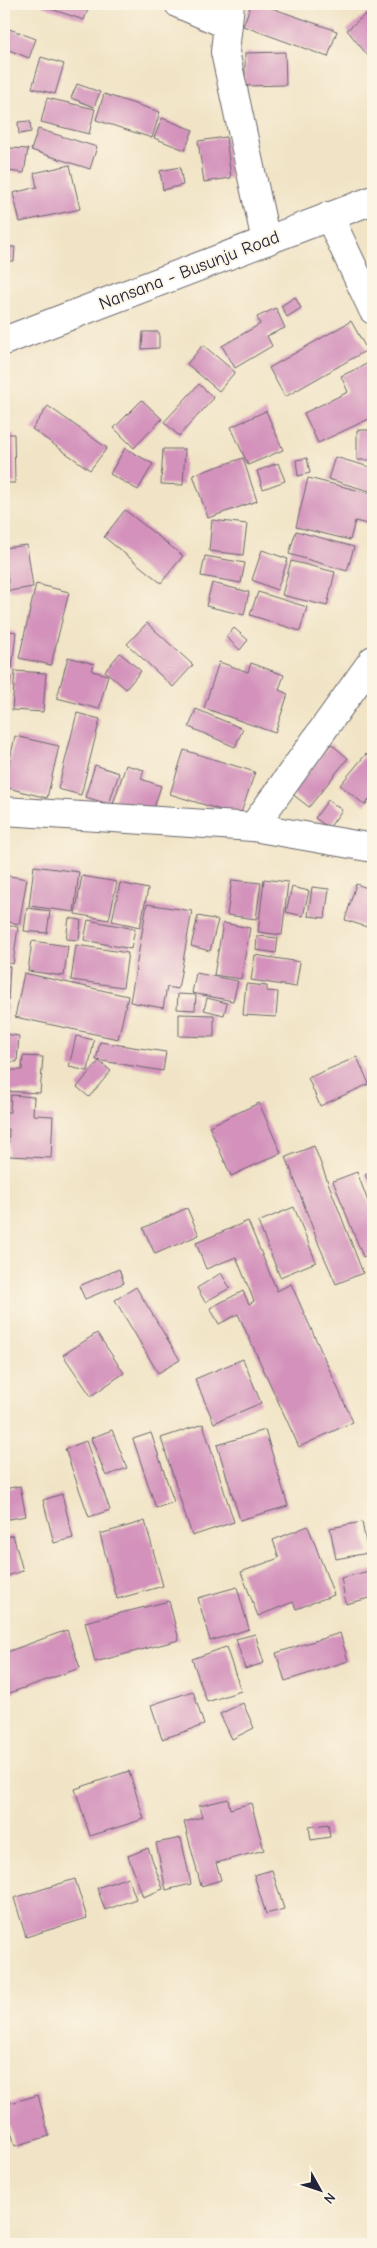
<svg xmlns="http://www.w3.org/2000/svg" width="377" height="2248" font-family="'Comic Neue',sans-serif">
  <style>
    .building { fill: #d391bb }
    .lines { fill: none; stroke-linecap: round; stroke-linejoin: round }
    .minor-casing { stroke: #6a666c; stroke-width: 30 }
    .tertiary-casing { stroke: #6a666c; stroke-width: 30 }
    .primary-casing { stroke: #6a666c; stroke-width: 30 }
    .minor { stroke: #fff; stroke-width: 28 }
    .tertiary { stroke: #fff; stroke-width: 28 }
    .primary { stroke: #fff; stroke-width: 28 }
    .labels { text-anchor: middle; stroke-width: 4; stroke-linejoin: round; paint-order: stroke }
    .street-label { font-size: 18px; fill: #22223b; stroke: #fcf5e5 }
  </style>
  <rect width="100%" height="100%" fill="#fcf5e5"/>
  <filter id="ink" filterUnits="userSpaceOnUse"><feTurbulence type="fractalNoise" baseFrequency=".02" numOctaves="2"/><feDisplacementMap in="SourceGraphic" scale="10" xChannelSelector="R" yChannelSelector="G"/><feConvolveMatrix kernelMatrix="1 2 1 2 8 2 1 2 1" color-interpolation-filters="sRGB"/></filter>
  <filter id="wash" filterUnits="userSpaceOnUse"><feTurbulence type="fractalNoise" baseFrequency=".0096" numOctaves="4" result="noise"/><feDisplacementMap in="SourceGraphic" scale="20" xChannelSelector="R" yChannelSelector="G"/><feGaussianBlur stdDeviation="1.12" result="paint"/><feColorMatrix in="noise" values="0 0 0 0 0 0 0 0 0 0 0 0 0 0 0 0 0 1.4 0 .05"/><feComposite in="paint" operator="in"/></filter>
  <g filter="url(#wash)">
    <rect width="100%" height="100%" fill="#f1e4c6"/>
    <g id="blocks">
      <path class="building" d="M43,4H90L84,20L42,6Z
        M251,4H260L337,31L328,57L243,26Z
        M373,8V62L347,30Z
        M4,27L36,39L29,58L4,48Z
        M285,52L286,85L245,86V53Z
        M41,57L64,64L55,94L32,88Z
        M77,84L100,92L94,107L71,98Z
        M104,94L160,112L152,138L96,120Z
        M47,98L95,109L89,134L41,122Z
        M162,118L193,130L185,150L154,138Z
        M30,121L31,132L19,134L18,122Z
        M38,129L97,147L90,169L31,150Z
        M226,137L231,178L204,182L198,141Z
        M10,148L28,149L24,173L8,171Z
        M70,165L80,209L20,222L13,193L37,187L34,173Z
        M180,167L183,185L163,190L160,171Z
        M4,247H15L14,261H4Z
        M295,297L301,308L287,317L281,306Z
        M276,308L285,328L267,336L272,346L235,368L222,346L260,324L257,317Z
        M351,321L367,350L285,397L269,368Z
        M143,332H159V348L142,349Z
        M203,345L235,372L219,391L187,364Z
        M373,361V417L318,443L304,413L348,392L341,376Z
        M199,384L214,398L179,436L164,422Z
        M142,400L162,419L134,448L114,428Z
        M48,406L107,448L90,470L32,429Z
        M266,411L283,450L248,465L231,427Z
        M357,430H373V460H357Z
        M4,434H14L15,483H4Z
        M125,448L153,464L138,490L110,474Z
        M163,449H185L183,485L161,484Z
        M335,457L373,468V492L328,479Z
        M243,458L257,501L208,518L193,475Z
        M307,458L310,473L298,476L296,460Z
        M278,463L285,481L263,489L257,471Z
        M308,478L373,494L367,524L355,521L350,540L296,527Z
        M125,510L183,556L161,583L104,537Z
        M212,520L247,524L243,555L209,551Z
        M296,531L354,547L347,571L289,554Z
        M27,545L33,587L9,591L4,548Z
        M262,550L288,559L277,590L252,580Z
        M205,556L245,563L241,583L201,576Z
        M291,561L335,572L327,606L282,595Z
        M212,583L249,592L244,615L206,606Z
        M36,584L69,592L51,665L19,658Z
        M258,592L307,607L300,631L250,615Z
        M147,623L193,665L173,687L127,644Z
        M234,628L248,640L240,650L226,637Z
        M4,630L16,632L12,668L4,667Z
        M120,653L141,671L126,689L105,671Z
        M68,657L94,664L92,671L108,675L99,709L57,698Z
        M219,662L248,672L251,663L284,675L279,690L288,694L275,733L204,708Z
        M15,671L46,673L43,712L12,710Z
        M4,673H11L7,699L4,698Z
        M196,709L243,729L235,747L189,727Z
        M77,713L100,719L81,795L58,789Z
        M15,736L59,746L47,798L4,787Z
        M331,744L348,758L309,807L291,793Z
        M184,750L255,772L240,816L170,794Z
        M366,754L373,760V795L365,805L340,785Z
        M95,765L119,773L109,804L85,797Z
        M126,765L144,770L141,779L161,786L151,817L113,804Z
        M328,800L342,810L329,828L315,818Z
        M34,866L79,872L74,912L29,906Z
        M4,875L27,879L19,924L4,921Z
        M82,876L117,882L109,920L75,914Z
        M264,879L288,882L282,935L258,932Z
        M232,880L261,883L256,919L227,915Z
        M120,883L148,889L140,927L112,921Z
        M356,884L373,890V906L367,927L345,920Z
        M292,887L309,891L303,916L286,912Z
        M312,887L329,889L325,918L308,916Z
        M147,904L192,911L178,989L167,987L163,1008L130,1002Z
        M27,908L50,911L47,933L24,931Z
        M198,916L218,920L210,951L191,946Z
        M69,918L81,920L79,940L66,939Z
        M88,920L135,929L131,949L84,940Z
        M223,923L250,928L241,979L214,975Z
        M4,925L18,927L13,964L4,962Z
        M257,936L278,938L276,953L256,950Z
        M32,941L68,946L64,976L28,971Z
        M76,945L128,953L123,987L71,980Z
        M255,955L300,962L296,987L251,980Z
        M4,966H10L8,1001L4,1000Z
        M24,973L128,996L118,1039L15,1017Z
        M196,973L238,981L233,1001L192,993Z
        M246,984L267,986V991L278,992L276,1017L243,1015Z
        M178,994L196,995L195,1010L177,1009Z
        M207,998L227,1003L224,1015L204,1010Z
        M4,1004H8L6,1031H4Z
        M179,1014L214,1015V1037L179,1036Z
        M4,1034L19,1036L17,1062L4,1061Z
        M76,1036L94,1040L88,1071L69,1067Z
        M100,1042L166,1052L163,1071L96,1060Z
        M23,1056L43,1057L40,1093L4,1091V1070H22Z
        M357,1057L369,1084L320,1106L308,1078Z
        M99,1061L111,1071L89,1097L77,1087Z
        M11,1095L34,1097L33,1115L53,1116L51,1158L8,1156L9,1129H4V1112H10Z
        M259,1103L281,1153L231,1176L209,1126Z
        M314,1146L363,1273L336,1284L319,1245L286,1157Z
        M373,1170V1189L365,1175Z
        M357,1172L373,1215V1252L363,1257L333,1181Z
        M294,1207L316,1262L280,1277L258,1222Z
        M187,1208L199,1235L155,1254L143,1228Z
        M248,1221L277,1291L291,1284L353,1422L299,1447L238,1314L219,1324L210,1308L243,1291L249,1304L254,1301L236,1257L206,1269L196,1243Z
        M119,1269L124,1283L85,1299L79,1286Z
        M221,1273L230,1288L205,1302L197,1288Z
        M136,1287L180,1360L158,1373L115,1300Z
        M97,1333L124,1373L91,1396L63,1355Z
        M243,1359L261,1403L214,1423L195,1379Z
        M203,1424L234,1522L192,1536L161,1438Z
        M112,1430L127,1468L106,1476L91,1438Z
        M265,1430L288,1506L240,1520L217,1445Z
        M151,1433L174,1502L156,1508L133,1439Z
        M86,1441L110,1510L89,1517L65,1449Z
        M20,1486L26,1516L4,1520V1489Z
        M62,1494L73,1538L54,1543L43,1500Z
        M145,1521L163,1586L117,1599L100,1534Z
        M362,1522L368,1553L336,1559L330,1528Z
        M308,1526L334,1595L296,1609L293,1602L258,1616L241,1572L279,1558L273,1540Z
        M13,1535L23,1571L4,1577V1538Z
        M373,1570V1597L346,1604L341,1578Z
        M237,1587L249,1629L210,1641L198,1598Z
        M169,1601L179,1640L95,1662L85,1622Z
        M67,1630L80,1668L4,1695V1653Z
        M340,1633L348,1661L285,1681L276,1653Z
        M255,1634L264,1663L245,1669L236,1639Z
        M226,1647L241,1691L207,1702L192,1659Z
        M193,1691L204,1725L162,1739L151,1705Z
        M243,1703L254,1728L232,1739L220,1714Z
        M129,1771L144,1819L90,1836L75,1789Z
        M228,1799L230,1809L251,1803L264,1850L216,1863L221,1880L201,1886L184,1822L202,1817L199,1806Z
        M328,1824L330,1837L311,1840L309,1827Z
        M181,1838L191,1884L166,1890L156,1843Z
        M148,1848L163,1889L143,1897L128,1856Z
        M272,1870L284,1909L266,1914L254,1875Z
        M128,1877L136,1899L105,1910L97,1888Z
        M75,1879L87,1918L26,1937L14,1898Z
        M38,2095L49,2136L15,2146L4,2105Z"/>
    </g>
  </g>
  <g filter="url(#ink)">
    <use href="#blocks" fill-opacity="0" stroke="#6a666c" stroke-width="1"/>
    <g class="lines">
      <g class="minor-casing">
        <path id="minor" d="M179,4L228,25
          M230,4L225,52L266,241
          M329,216L373,310
          M253,827L373,660"/>
      </g>
      <g class="tertiary-casing">
        <path id="tertiary" d="M4,811L253,827L373,848"/>
      </g>
      <g class="primary-casing">
        <path id="primary" d="M4,341L373,200"/>
      </g>
      <use href="#minor" class="minor"/>
      <use href="#tertiary" class="tertiary"/>
      <use href="#primary" class="primary"/>
    </g>
  </g>
  <g class="labels">
    <g class="street-label">
      <text transform="translate(189 270) rotate(-21)" y="6">Nansana - Busunju Road</text>
    </g>
  </g>
  <rect width="377" height="2248" fill="none" stroke="#fcf5e5" stroke-width="20"/>
  <g transform="translate(320 2190) rotate(130)" stroke="#fcf5e5" stroke-width="4" paint-order="stroke">
  <path d="M0-4L9 19L0 12L-9 19Z" fill="#22223b"/>
  <text y="-8" font-size="14" font-weight="bold" text-anchor="middle" fill="#22223b">N</text>
  </g>
</svg>
